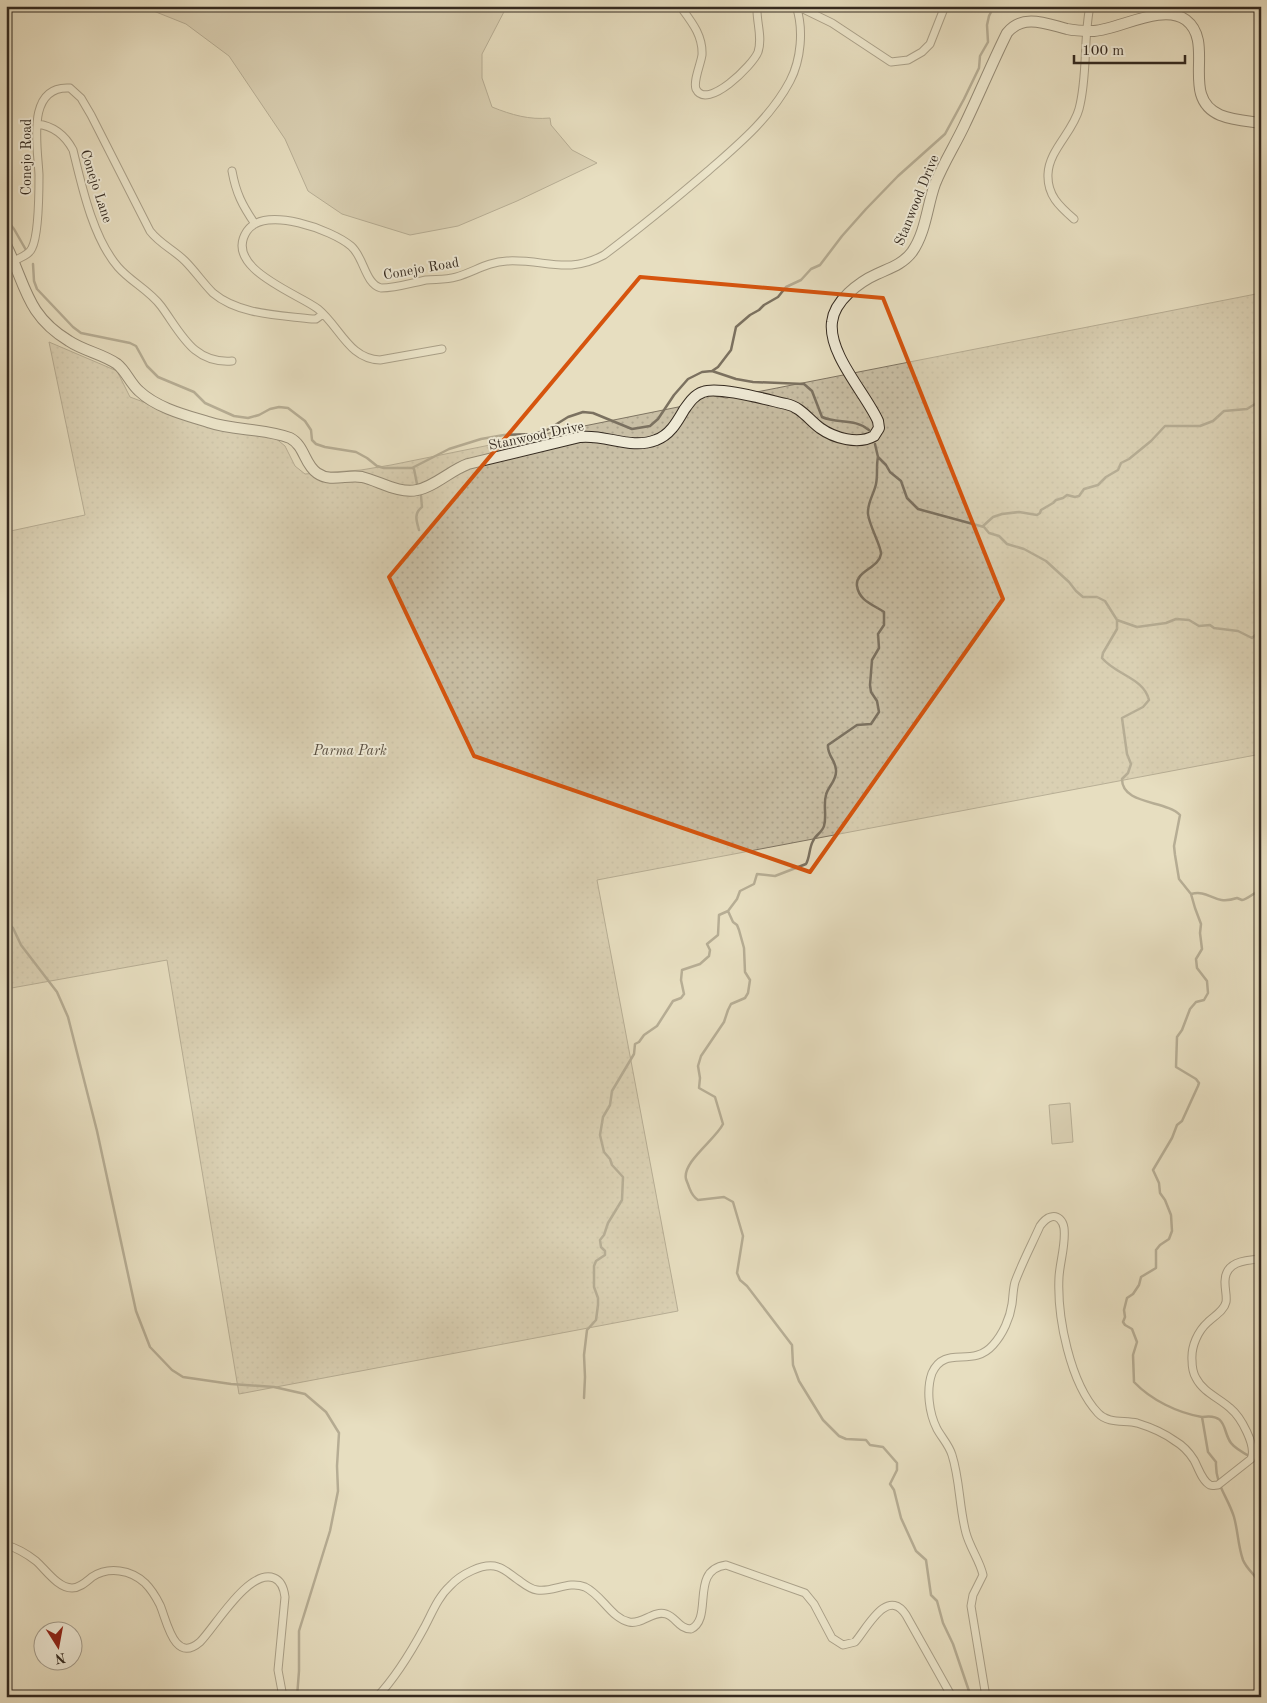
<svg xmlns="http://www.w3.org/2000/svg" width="1267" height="1703" font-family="'Old Standard TT',serif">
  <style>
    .green { fill: #c9bfa5; stroke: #7e7462 }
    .park { fill: url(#park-dots); stroke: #7e7462 }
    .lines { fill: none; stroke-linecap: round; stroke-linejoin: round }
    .stream { stroke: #7b7160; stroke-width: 2.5 }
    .street-casing { stroke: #615748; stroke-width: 9 }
    .secondary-casing { stroke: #342a20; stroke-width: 12 }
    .street { stroke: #efead6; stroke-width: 7 }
    .secondary { stroke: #efead6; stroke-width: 10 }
    .marked { fill: none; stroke: #d6540e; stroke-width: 4; stroke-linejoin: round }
    .labels { text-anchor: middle; stroke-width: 4; stroke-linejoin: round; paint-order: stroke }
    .street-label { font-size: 14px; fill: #342a20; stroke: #efead6 }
    .park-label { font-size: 14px; font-style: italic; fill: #594f41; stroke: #efead6 }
  </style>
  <defs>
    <pattern id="park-dots" width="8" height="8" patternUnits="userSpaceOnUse" patternTransform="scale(1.25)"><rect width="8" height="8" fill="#c9bfa5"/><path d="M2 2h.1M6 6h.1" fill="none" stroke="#ada48e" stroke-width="1.8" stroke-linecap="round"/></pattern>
  </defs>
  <rect width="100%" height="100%" fill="#e7dec0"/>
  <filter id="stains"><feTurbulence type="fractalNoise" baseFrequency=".004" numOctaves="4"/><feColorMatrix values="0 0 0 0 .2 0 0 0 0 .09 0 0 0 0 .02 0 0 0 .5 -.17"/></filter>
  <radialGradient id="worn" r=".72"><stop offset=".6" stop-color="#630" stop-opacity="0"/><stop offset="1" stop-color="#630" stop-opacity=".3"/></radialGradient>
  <path class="green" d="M141,6H507L482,54V78L492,107C512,115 529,120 550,118L551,125L572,150L597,163L517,201L458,226L410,235L342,214L308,191L285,139L229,56L186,24Z
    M1070,1103L1073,1142L1052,1144L1049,1105Z"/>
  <path class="park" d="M1261,293V754L597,880L678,1311L239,1394L167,960L6,989V532L85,515L49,342L117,371L130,397L192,420L274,437L285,446L295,466L305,474L361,470L391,465L693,404L700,393L726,398Z"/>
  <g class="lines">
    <path class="stream" d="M6,219L14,229L26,250
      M33,264L34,281L37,289L73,327L81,333L130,343L136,346L147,366L158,377L194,392L205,403L234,416L248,418L259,415L270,409L279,407L288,408L305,421L311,430L312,440L316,444L325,447L356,452L367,458L377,466L384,468H412L449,449L481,439L504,435L534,434L547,430L568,417L583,412L593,413L632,429L650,426L658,419L674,395L688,379L702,372L712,371L736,379L753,382L804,384L812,391L822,417C837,424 855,418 869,430
      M712,371L718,367L731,350L736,327L750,315L759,310L764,305L778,297L786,287L801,280L811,269L820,265L842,236L866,209L898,176L945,134L964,99L979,68L980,56L988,42L987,25L989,16L994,6
      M875,444L878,457L886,465L890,472L901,481L907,498L918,509L984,527L989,533L999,536L1007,544L1024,549L1046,561L1069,582L1076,591L1083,597H1097L1105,601L1117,620V629L1103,653L1102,658C1116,675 1144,678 1149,700L1143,707L1122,718L1127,754L1131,764L1128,773L1122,779C1122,805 1166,800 1180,815L1174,846L1175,855L1179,879L1191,894L1195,908L1201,924L1200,933L1202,949L1196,959L1197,968L1207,981L1208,993L1204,1000L1196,1002L1190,1009L1182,1030L1177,1037L1176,1067L1196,1079L1199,1083L1198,1086L1182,1121L1177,1125L1172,1138L1153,1170L1159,1183L1160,1193L1165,1200L1171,1215L1172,1231L1169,1239L1160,1245L1156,1250V1268L1141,1277L1139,1285L1133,1294L1127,1298L1124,1310L1125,1317L1123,1322L1125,1325L1132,1329L1137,1342L1133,1355L1134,1382C1151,1400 1178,1413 1202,1417L1208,1452L1216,1462C1215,1485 1228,1497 1234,1517C1238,1531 1238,1546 1243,1560C1247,1570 1256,1575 1261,1585
      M878,457C876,466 878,475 876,484C874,494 867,503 868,514C869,525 882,548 881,554C879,568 855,571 857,586C859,601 874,605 884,612V625L878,634L879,648L872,660L870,685L871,692L877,701L879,712L871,724L857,725L828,745C827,755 836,761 836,770C837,781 828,786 826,795C823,805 827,816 824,826C822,833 815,835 813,841C809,848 810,857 806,864L775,876L757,874L754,884L740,891L737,899L728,911L733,922L737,925L739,930L744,948L745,972L750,980L748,993L745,998L731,1004L728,1010L724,1022L701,1056L698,1066L700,1078L699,1088L715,1097L723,1124C716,1139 682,1162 686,1179C687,1182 688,1184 689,1187C691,1192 692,1196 698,1200L724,1197L733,1202L743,1236L737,1273L740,1280L747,1286L792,1345L793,1365L799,1381L823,1420L839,1436L846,1439L866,1440L870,1445L883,1447L897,1463V1470L890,1484L894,1490L901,1518L916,1551L926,1560L931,1595L937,1601L943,1623L953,1644L971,1697
      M412,468L414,469L417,484
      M983,526L993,517L1002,514L1019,512L1037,515L1040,513L1041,510L1053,503L1056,500L1063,498L1067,495L1075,497L1079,496L1084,489L1098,485L1106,477L1118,470L1121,463L1129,459L1151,441L1165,426H1200L1213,421L1224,411L1247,409L1255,404L1261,405
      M419,530C416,520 414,513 422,507L421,496
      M1117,620L1137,627L1166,623L1176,619L1189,620L1199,626L1210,625L1214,628L1238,631L1252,638L1261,630
      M1191,894C1210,889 1213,906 1237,898L1242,900C1249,899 1253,892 1261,891
      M6,922L13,928L21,945L57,992L68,1017L97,1131L136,1311L150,1347L172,1370L183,1377L231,1384L274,1387L305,1394L326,1412L339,1433L337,1466L338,1491L330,1531L299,1631V1671L297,1697
      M584,1398L585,1377L584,1355L587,1330L596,1320L598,1305V1298L594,1287V1266L596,1261L605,1255V1251L601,1247L600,1240L604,1235L608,1223L622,1200L623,1177L612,1165L610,1159L604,1152L600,1135L603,1117L610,1105L612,1091L634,1054L635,1044L639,1042L644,1035L657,1026L673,1001L681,998L684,994L681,980L682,970L700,964L709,956L710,950L707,944L718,935L719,915L728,911
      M1202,1417C1228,1413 1222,1431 1231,1443C1237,1451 1252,1457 1261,1463"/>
    <g class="street-casing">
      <path id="street" d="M680,6C691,21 703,35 702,55C701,63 693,81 696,89C707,111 753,65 758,52C763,37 756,22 757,6
        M797,6L832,23L891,62L908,60L922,52L930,44L945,6
        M37,124C54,126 65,135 73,150C82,187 93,238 118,267C131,282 149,290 161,306C181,333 193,364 232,361
        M232,171C236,193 242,205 255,224
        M1074,219C1059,206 1047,195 1048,174C1049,150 1073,132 1079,109C1088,75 1083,40 1090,6
        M14,261C21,257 29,255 32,248C39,234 39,191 39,175C38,148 25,85 70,88L81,98L91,115L150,231C160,244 174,250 185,261C195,271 203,283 213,293C239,315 280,315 312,319H316L323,314
        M442,349L380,360C349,359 340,327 318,309C299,294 222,268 247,231C265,205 332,230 351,246C364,257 365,284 381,288C396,288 411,283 426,280C436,279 446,280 456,277C474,272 487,262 507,261C545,259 567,275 604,255C640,228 674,200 708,171C739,144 771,117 790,81C801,60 804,29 796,6
        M6,1545C17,1548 27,1554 36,1561C46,1570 58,1588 72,1588C80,1588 86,1582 92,1577C109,1566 131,1570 145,1583C151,1589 156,1597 160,1605C167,1621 174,1664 200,1642C215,1627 249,1568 274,1578C282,1581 284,1589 285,1597L278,1670L283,1697
        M377,1697C396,1677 411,1652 424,1628C432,1613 438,1597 450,1586C460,1575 483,1562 498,1567C505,1569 511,1575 517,1579C523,1583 529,1589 537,1590C553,1593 568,1580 585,1587C602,1595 611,1618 629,1622C642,1625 653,1610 666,1614C676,1617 679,1629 691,1629C714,1618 689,1570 726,1565L805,1593L814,1604L832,1638L843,1645L855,1642C866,1630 887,1586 906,1615L952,1697
        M986,1697L971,1606L973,1595L983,1575C980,1561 970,1548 966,1533C959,1507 960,1480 952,1455C949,1445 942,1438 937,1429C929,1413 926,1390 932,1373C945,1344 972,1369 993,1345C1003,1334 1010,1318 1012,1304C1013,1297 1013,1289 1015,1282C1022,1263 1032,1244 1040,1226C1043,1222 1046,1218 1051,1217C1058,1215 1063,1221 1064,1228C1066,1244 1060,1261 1059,1277C1057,1317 1070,1383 1098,1413C1108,1424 1124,1420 1137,1423C1150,1427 1164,1433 1175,1441C1182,1445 1189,1452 1194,1460C1198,1467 1202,1481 1210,1485C1213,1486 1215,1485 1218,1485L1251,1459C1257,1446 1241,1417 1230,1408C1219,1398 1203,1392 1196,1378C1193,1373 1192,1366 1192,1360C1191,1346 1198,1331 1208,1322C1214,1316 1224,1311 1226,1302C1227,1296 1225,1290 1225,1283C1224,1262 1244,1260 1261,1259"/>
    </g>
    <g class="secondary-casing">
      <path id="secondary" d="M6,245C26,285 26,315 69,341C84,351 103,354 117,364C126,371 130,383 139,391C157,408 185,415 208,422C234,431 265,428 290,438C305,446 304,464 317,473C331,483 347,474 362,477C379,481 399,494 417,490C434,487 451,470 468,464L580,437C606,434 631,450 656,440C670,435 677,422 684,410C689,403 694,395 703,392C719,386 768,400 786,404C801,407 808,419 820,428C834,438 858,445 874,436L879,428L878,421C866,394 828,354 832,322C834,301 859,282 877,274C890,268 903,264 912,252C926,232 927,206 935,184C943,164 955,145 964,126C979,95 992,63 1007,33C1023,13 1047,24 1067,29C1076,31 1085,31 1094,31C1120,29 1163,3 1186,20C1216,43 1179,97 1220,115C1232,120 1247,121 1261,123"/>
    </g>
    <use href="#street" class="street"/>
    <use href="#secondary" class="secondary"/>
  </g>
  <path d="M0 0H1267V1703H0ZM640,277L883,298L1003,599L810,872L474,756L389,577Z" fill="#e7dec0" fill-opacity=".55" fill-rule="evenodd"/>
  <path class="marked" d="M640,277L883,298L1003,599L810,872L474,756L389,577Z"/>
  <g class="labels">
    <g class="street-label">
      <text transform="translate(26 157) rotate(-90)" y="5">Conejo Road</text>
      <text transform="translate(97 186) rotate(72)" y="5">Conejo Lane</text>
      <text transform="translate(916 200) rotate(-68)" y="5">Stanwood Drive</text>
      <text transform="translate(421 268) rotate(-10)" y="5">Conejo Road</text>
      <text transform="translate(536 435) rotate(-12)" y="5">Stanwood Drive</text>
    </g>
    <g class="park-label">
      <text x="350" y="755">Parma Park</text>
    </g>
  </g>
  <rect width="1267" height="1703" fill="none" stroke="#e7dec0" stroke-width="25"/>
  <rect x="8" y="8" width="1252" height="1688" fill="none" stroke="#342a20" stroke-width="2.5"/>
  <rect x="12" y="12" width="1242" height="1678" fill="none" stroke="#342a20"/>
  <g transform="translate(58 1646) rotate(169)"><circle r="24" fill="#efead6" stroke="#a49d8d"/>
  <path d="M0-4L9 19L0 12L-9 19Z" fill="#8f2418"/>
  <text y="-8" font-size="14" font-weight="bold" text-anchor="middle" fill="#342a20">N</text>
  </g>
  <path d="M1074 55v8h111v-8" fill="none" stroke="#342a20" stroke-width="2.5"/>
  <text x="1082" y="55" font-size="15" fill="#342a20" stroke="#efead6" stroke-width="4" paint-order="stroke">100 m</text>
  <rect width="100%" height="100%" filter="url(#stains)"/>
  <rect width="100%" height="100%" fill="url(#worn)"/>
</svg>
